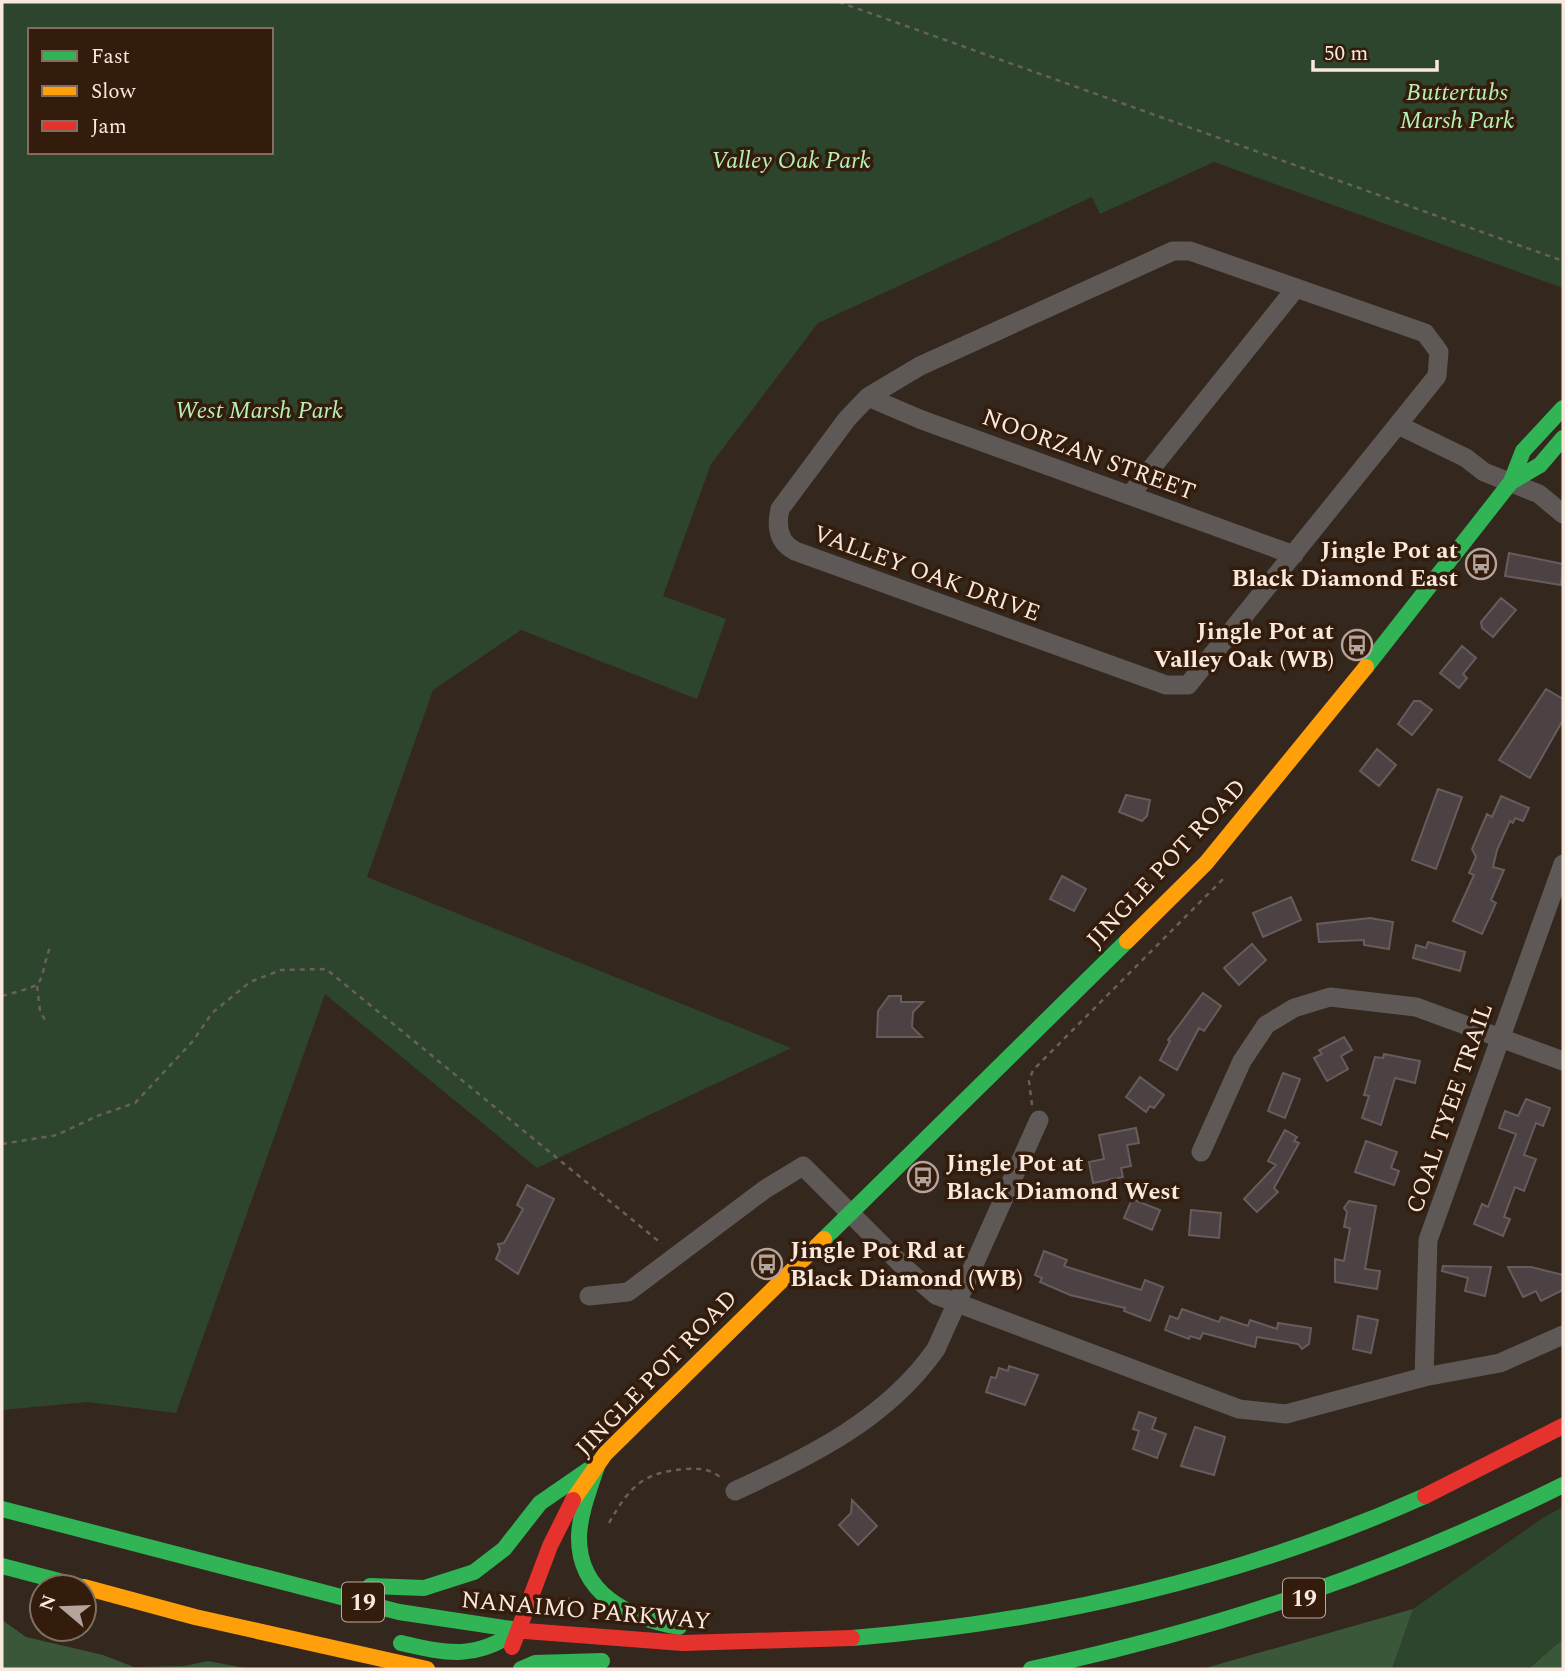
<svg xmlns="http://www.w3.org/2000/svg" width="1565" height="1671" font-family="Spectral,serif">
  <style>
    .green { fill: #2e452d; fill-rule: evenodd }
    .forest { fill: #3a5739 }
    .building { fill: #4d4243; stroke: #675c5d; stroke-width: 2 }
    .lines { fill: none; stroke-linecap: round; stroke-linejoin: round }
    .path { stroke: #68605c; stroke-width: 2.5; stroke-dasharray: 5 5; stroke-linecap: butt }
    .street { stroke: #5e5856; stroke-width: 19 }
    .fast { stroke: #30b455; stroke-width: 16 }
    .slow { stroke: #ff9f0a; stroke-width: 16 }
    .jam { stroke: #e5322d; stroke-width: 16 }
    .labels { text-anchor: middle; stroke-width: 7; stroke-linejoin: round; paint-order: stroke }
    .shield { fill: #331c0b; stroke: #beab9f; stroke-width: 2 }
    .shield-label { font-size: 23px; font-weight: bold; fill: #f9e8de }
    .park-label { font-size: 24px; font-style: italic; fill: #b5f0b7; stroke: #331c0b }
    .street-label { font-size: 24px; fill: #f9e8de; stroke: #331c0b }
    .poi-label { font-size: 24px; font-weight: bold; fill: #f9e8de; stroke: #331c0b; text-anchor: end }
  </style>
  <rect width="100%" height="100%" fill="#34271e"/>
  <path class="green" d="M2,2H1563V288L1214,162L1100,214L1092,197L818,323L711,464L663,596L726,619L697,699L521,630L433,690L367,877L791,1048L537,1168L325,994L176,1413L87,1402L2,1410ZM30,30H271V152H30Z
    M1563,1507V1639L1527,1669H1392L1413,1609L1544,1517Z"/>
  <path class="forest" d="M1413,1609L1392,1669H1202Z
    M2,1620L26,1637L103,1655L134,1667L184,1666L208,1661L250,1669H2Z
    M1563,1639V1669H1527L1529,1668Z"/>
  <path class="building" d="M1509,553L1563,564L1561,585L1505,576Z
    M1501,598L1516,610L1493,637L1482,628L1481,622Z
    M1462,646L1476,658L1463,674L1467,678L1459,688L1440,673Z
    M1546,689L1563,699V720L1530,778L1499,760Z
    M1414,701H1420L1432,710L1412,735L1398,724Z
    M1377,749L1396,765L1379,786L1360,771Z
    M1438,789L1462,797L1436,869L1412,860Z
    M1126,795L1150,800L1147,816L1142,821L1119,812Z
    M1501,796L1529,808L1523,821L1515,818L1513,823L1510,821L1497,850L1493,867L1504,870L1491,900L1496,903L1482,934L1453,921L1474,875L1469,873L1476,857L1472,849L1487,814L1492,817Z
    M1062,876L1086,889L1074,911L1050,899Z
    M1291,897L1301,920L1263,937L1253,913Z
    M1370,918L1393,922L1389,949L1364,945V940L1319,942L1317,924Z
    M1428,942L1465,952L1460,971L1413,958L1416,945L1426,948Z
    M1252,944L1266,960L1239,985L1224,968Z
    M1203,993L1221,1006L1204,1031L1199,1028L1177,1070L1160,1060L1170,1041L1168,1040Z
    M889,996H901V1002H923L913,1012L912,1027L922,1037H877L878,1011Z
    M1344,1037L1352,1050L1341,1056L1348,1069L1327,1081L1314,1058L1322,1054L1319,1050Z
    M1384,1054L1420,1061L1415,1083L1395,1078L1381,1125L1362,1118L1369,1096L1364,1095L1375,1057L1383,1058Z
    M1283,1073L1300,1079L1285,1118L1268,1111Z
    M1140,1077L1164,1095L1154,1108L1150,1106L1146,1112L1126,1097Z
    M1526,1099L1550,1108L1543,1126L1536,1123L1524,1155L1536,1159L1524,1191L1515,1187L1504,1217L1510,1219L1503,1236L1474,1224L1482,1204L1488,1207L1516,1134L1499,1128L1505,1111L1518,1116Z
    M1136,1128L1139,1143L1127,1145L1131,1166L1121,1168L1123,1177L1093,1183L1089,1162L1104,1159L1099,1135Z
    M1285,1130L1297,1137L1294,1141L1299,1143L1274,1188L1278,1192L1257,1212L1244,1199L1276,1165L1268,1161Z
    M1366,1141L1397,1152L1391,1168L1399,1171L1394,1185L1355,1172Z
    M527,1185L554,1199L518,1274L496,1259L500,1250L498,1244L504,1243L523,1209L517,1205Z
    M1132,1199L1160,1210L1152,1230L1124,1218Z
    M1349,1201L1376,1206L1365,1269L1380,1271L1377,1289L1335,1282V1259L1344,1261L1350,1228L1344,1227L1347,1212L1344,1208Z
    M1191,1210L1221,1213L1219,1238L1189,1235Z
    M1044,1251L1067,1260L1064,1266L1141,1290L1145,1280L1163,1287L1150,1321L1124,1311L1125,1308L1070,1295L1040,1282L1042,1278L1035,1275Z
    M1443,1266L1491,1267L1485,1296L1465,1291L1468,1278L1442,1271Z
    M1508,1267H1531L1563,1275V1290L1541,1301L1536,1291L1523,1297Z
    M1182,1309L1219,1322L1221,1317L1248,1326L1250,1320L1277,1329L1278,1323L1311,1328L1309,1344L1302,1349L1298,1344L1257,1337L1255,1347L1203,1333L1200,1339L1190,1336L1189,1339L1165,1330L1170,1316L1178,1319Z
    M1358,1316L1378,1320L1371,1353L1353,1349Z
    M1009,1366L1038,1375L1025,1405L986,1392L991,1377L996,1378L999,1368L1008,1371Z
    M1139,1412L1156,1418L1152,1429L1166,1434L1157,1458L1133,1449L1139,1431L1133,1429Z
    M1195,1427L1225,1437L1214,1475L1181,1466Z
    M852,1500L877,1526L858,1545L839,1525L851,1513Z"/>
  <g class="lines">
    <path class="path" d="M839,2L1563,261
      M37,986L40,1011L46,1022
      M2,996C52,982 35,989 51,944
      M1032,1105L1029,1081L1033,1070L1223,879
      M2,1144L57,1135L97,1116L135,1103L193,1041L212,1013L250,982L281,970L326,969L662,1244
      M609,1523C630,1486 643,1472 686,1469C700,1468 712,1469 722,1479
      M559,1608L569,1598
      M2,1668L4,1669"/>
    <path class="street" d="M1173,251H1190L1425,333L1439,352L1437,376L1188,685H1166L795,551C778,542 776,526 780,509L847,419L868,397L920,366Z
      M868,397L922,420L1294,555
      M1398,425L1466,458L1484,472L1539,494L1563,514
      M1130,495L1296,288
      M1201,1152L1242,1061L1266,1025L1294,1008L1330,997L1416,1007L1563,1061
      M589,1296L628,1292L764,1190L803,1166L905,1268L936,1295L1239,1409L1286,1414L1424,1377L1500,1363L1563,1335
      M1424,1377L1428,1240L1563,864
      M735,1491C811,1456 887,1419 936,1349L1039,1120"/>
    <path class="fast" d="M1511,482L1523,451L1563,408
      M1366,667L1511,482L1540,465L1563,438
      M824,1239L1127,941
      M598,1463C591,1486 580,1511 579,1536C578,1594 629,1618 679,1627
      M2,1509L399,1612L525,1631
      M2,1566L82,1587
      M370,1586L424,1588L474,1572L504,1549L540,1503L598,1463
      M852,1638C1049,1622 1244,1577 1425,1496
      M401,1643C448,1654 477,1660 518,1630
      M521,1669L535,1663L602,1661
      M1031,1669C1220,1629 1390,1571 1563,1485"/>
    <path class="slow" d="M1127,941L1206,863L1366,667
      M573,1500L605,1454L824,1239
      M84,1587L195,1617L427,1669"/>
    <path class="jam" d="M1425,1496L1563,1426
      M525,1631L683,1643L852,1638
      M512,1647L550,1546L573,1500"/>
  </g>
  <defs>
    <g id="bus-ring" transform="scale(1.575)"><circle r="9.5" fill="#331c0b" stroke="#b4a49b" stroke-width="1.5"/><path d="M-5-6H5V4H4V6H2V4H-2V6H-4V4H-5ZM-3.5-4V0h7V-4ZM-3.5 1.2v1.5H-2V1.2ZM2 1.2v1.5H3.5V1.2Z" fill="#b4a49b"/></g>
  </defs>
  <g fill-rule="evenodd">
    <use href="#bus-ring" x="1481" y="564"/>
    <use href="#bus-ring" x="1357" y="645"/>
    <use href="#bus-ring" x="923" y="1177"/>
    <use href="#bus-ring" x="767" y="1264"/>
  </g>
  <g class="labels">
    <g class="shield">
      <rect x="1283" y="1578.5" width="42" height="39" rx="5"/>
      <rect x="342" y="1582.5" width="42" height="39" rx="5"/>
    </g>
    <g class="shield-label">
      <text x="1304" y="1606">19</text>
      <text x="363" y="1610">19</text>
    </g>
    <g class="park-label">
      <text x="1457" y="100">Buttertubs<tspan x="1457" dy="28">Marsh Park</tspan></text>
      <text x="791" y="168">Valley Oak Park</text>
      <text x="259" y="418">West Marsh Park</text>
    </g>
    <g class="street-label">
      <text transform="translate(1089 454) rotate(20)" y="8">NOORZAN STREET</text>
      <text transform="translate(927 573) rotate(20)" y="8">VALLEY OAK DRIVE</text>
      <text transform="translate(1166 863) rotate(-47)" y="8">JINGLE POT ROAD</text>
      <text transform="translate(1449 1108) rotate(-71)" y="8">COAL TYEE TRAIL</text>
      <text transform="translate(656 1373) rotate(-46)" y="8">JINGLE POT ROAD</text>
      <text transform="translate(586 1610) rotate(5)" y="8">NANAIMO PARKWAY</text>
    </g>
    <g class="poi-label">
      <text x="1458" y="558">Jingle Pot at<tspan x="1458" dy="28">Black Diamond East</tspan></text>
      <text x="1334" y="639">Jingle Pot at<tspan x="1334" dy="28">Valley Oak (WB)</tspan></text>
      <text x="946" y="1171" text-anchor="start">Jingle Pot at<tspan x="946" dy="28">Black Diamond West</tspan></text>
      <text x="790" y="1258" text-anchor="start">Jingle Pot Rd at<tspan x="790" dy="28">Black Diamond (WB)</tspan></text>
    </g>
  </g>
  <rect width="1565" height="1671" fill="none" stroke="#f9e8de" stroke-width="7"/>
  <rect x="28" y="28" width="245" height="126" fill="#331c0b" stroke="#826e5f" stroke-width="2"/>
  <rect x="42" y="51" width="35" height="10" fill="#30b455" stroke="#826e5f" stroke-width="2"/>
  <text x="91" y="63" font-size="21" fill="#f9e8de">Fast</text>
  <rect x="42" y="86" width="35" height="10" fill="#ff9f0a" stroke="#826e5f" stroke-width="2"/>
  <text x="91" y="98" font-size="21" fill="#f9e8de">Slow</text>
  <rect x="42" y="121" width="35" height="10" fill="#e5322d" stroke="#826e5f" stroke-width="2"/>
  <text x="91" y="133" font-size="21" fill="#f9e8de">Jam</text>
  <g transform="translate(63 1608) rotate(289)"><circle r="33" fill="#331c0b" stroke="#826e5f" stroke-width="2"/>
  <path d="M0-5L12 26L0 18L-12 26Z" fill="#b4a49b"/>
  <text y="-10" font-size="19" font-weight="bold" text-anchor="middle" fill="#f9e8de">N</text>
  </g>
  <path d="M1313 60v10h124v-10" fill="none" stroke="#f9e8de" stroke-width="3.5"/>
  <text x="1324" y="60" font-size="21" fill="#f9e8de" stroke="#331c0b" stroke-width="5" paint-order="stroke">50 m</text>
</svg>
